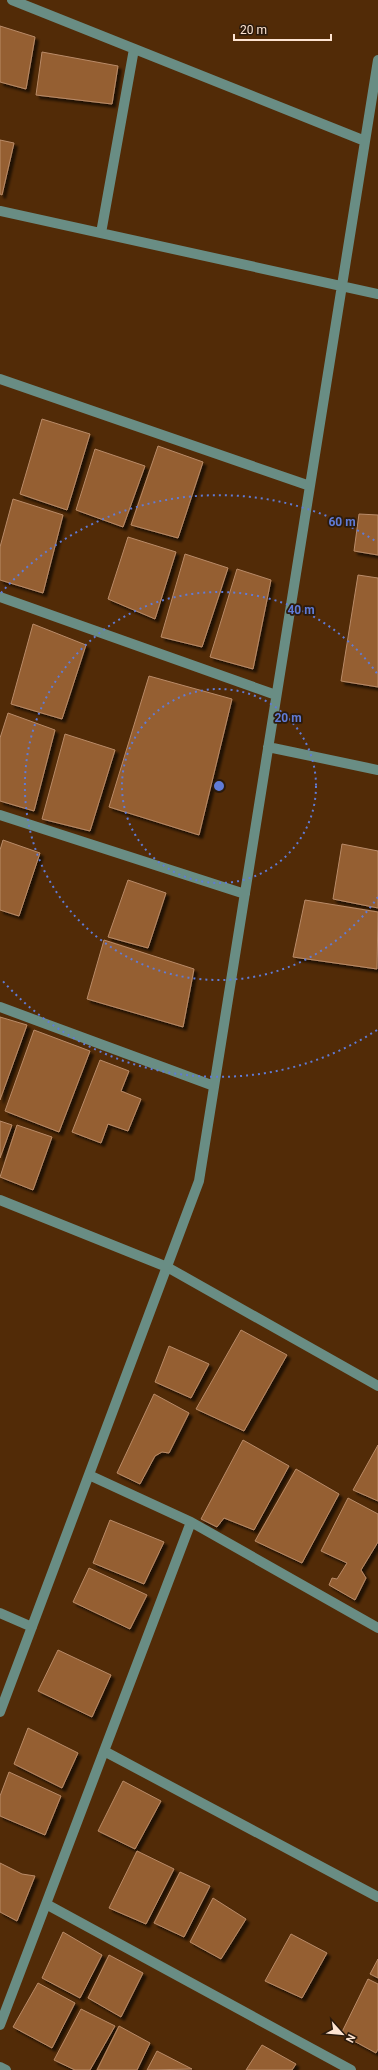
<svg xmlns="http://www.w3.org/2000/svg" width="378" height="2070" font-family="Roboto,sans-serif">
  <style>
    .building { fill: #955e31; stroke: #b98b68; filter: url(#shadow) }
    .lines { fill: none; stroke-linecap: round; stroke-linejoin: round }
    .minor { stroke: #698d84; stroke-width: 10 }
    .ring { fill: none; stroke: #607bd6; stroke-width: 2; stroke-dasharray: 2 4 }
    .centre { fill: #607bd6; stroke: #2b1a0c; stroke-width: 2 }
    .ring-label { font-size: 12px; text-anchor: middle; font-weight: bold; fill: #607bd6; stroke: #2b1a0c; stroke-width: 3.5; stroke-linejoin: round; paint-order: stroke }
  </style>
  <defs>
    <filter id="shadow"><feDropShadow dx="3.5" dy="3.5" stdDeviation="1" flood-color="#0009"/></filter>
  </defs>
  <rect width="100%" height="100%" fill="#522b07"/>
  <path class="building" d="M0,26L35,37L26,89L0,82Z
    M42,52L118,66L112,104L36,95Z
    M0,140L14,143L2,195L0,194Z
    M42,419L90,434L67,510L20,494Z
    M158,446L203,462L178,538L131,525Z
    M95,449L145,466L123,527L76,510Z
    M13,499L63,515L43,593L0,580V547Z
    M359,514L378,515V555L354,551Z
    M128,537L176,552L155,619L108,599Z
    M185,554L228,568L202,647L161,637Z
    M237,569L271,580L253,669L210,657Z
    M358,575L378,578V687L341,681Z
    M33,624L86,645L62,719L11,704Z
    M149,676L232,699L199,835L109,807Z
    M8,713L55,730L34,811L0,801V738Z
    M65,734L115,750L90,831L42,819Z
    M3,840L40,853L19,916L0,910V850Z
    M342,844L378,851V908L333,899Z
    M128,880L166,893L148,948L108,937Z
    M305,900L378,912L377,969L293,957Z
    M104,940L194,969L183,1027L87,999Z
    M0,1017L27,1025L0,1100Z
    M34,1030L90,1051L59,1132L5,1111Z
    M100,1060L129,1071L121,1091L141,1099L128,1131L108,1124L101,1143L72,1132Z
    M0,1121L12,1125L0,1158Z
    M17,1125L52,1137L33,1190L0,1177Z
    M241,1330L287,1355L244,1431L196,1409Z
    M169,1346L209,1364L191,1398L155,1382Z
    M154,1394L189,1413L169,1453L162,1452L155,1456L140,1484L117,1473Z
    M243,1440L289,1466L254,1530L224,1518L217,1527L201,1519Z
    M378,1445V1501L353,1490Z
    M296,1469L339,1494L302,1563L255,1541Z
    M348,1498L378,1514V1542L361,1570L366,1578L355,1600L329,1585L332,1578L337,1579L347,1563L321,1551Z
    M110,1520L164,1542L144,1584L93,1563Z
    M89,1568L147,1595L130,1629L73,1602Z
    M58,1650L111,1675L92,1717L38,1691Z
    M28,1728L78,1753L62,1788L14,1764Z
    M9,1772L61,1796L45,1835L0,1816V1796Z
    M123,1781L161,1801L135,1849L98,1831Z
    M137,1851L174,1869L146,1924L109,1908Z
    M0,1863L22,1874L35,1876L17,1921L0,1912Z
    M180,1872L210,1886L184,1937L154,1923Z
    M213,1898L246,1919L221,1959L190,1942Z
    M63,1932L102,1955L80,1998L42,1978Z
    M291,1934L327,1953L302,1998L265,1981Z
    M109,1955L143,1973L121,2017L88,1998Z
    M378,1959V1978L370,1974Z
    M368,1979L378,1984V2049L376,2053L341,2034Z
    M38,1983L75,2003L52,2048L13,2027Z
    M81,2009L115,2026L90,2070H75L54,2060Z
    M119,2026L150,2043L137,2070H97Z
    M262,2045L296,2064L292,2070H246Z
    M157,2051L192,2069L147,2070Z"/>
  <g class="lines">
    <path class="minor" d="M12,0L365,141
      M0,211L378,294
      M101,233L134,49
      M0,379L310,486
      M0,597L276,695
      M268,747L378,770
      M0,815L245,894
      M0,1007L214,1086
      M0,1200L167,1267L378,1386
      M191,1522L378,1628
      M0,1613L32,1627
      M0,1712L199,1181L378,60
      M104,1751L378,1897
      M46,1904L351,2070
      M0,2025L191,1522L89,1475
      M0,2067L6,2070"/>
  </g>
  <g class="ring">
    <circle cx="219" cy="786" r="97"/>
    <path d="M378 897A194 194 0 1 1 378 675"/>
    <path d="M377 1030A291 291 0 0 1 1 979M1 593A291 291 0 0 1 377 542"/>
  </g>
  <circle cx="219" cy="786" r="6" class="centre"/>
  <g class="ring-label">
    <text x="342" y="526">60 m</text>
    <text x="301" y="614">40 m</text>
    <text x="288" y="722">20 m</text>
  </g>
  <g transform="translate(342 2034) rotate(117)" stroke="#2b1a0c" stroke-width="3" paint-order="stroke">
  <path d="M0-3L7 15L0 10L-7 15Z" fill="#fee4d2"/>
  <text y="-6" font-size="11" font-weight="bold" text-anchor="middle" fill="#fee4d2">N</text>
  </g>
  <path d="M234 34v6h97v-6" fill="none" stroke="#fee4d2" stroke-width="2"/>
  <text x="240" y="34" font-size="12" fill="#fee4d2" stroke="#2b1a0c" stroke-width="3" paint-order="stroke">20 m</text>
</svg>
